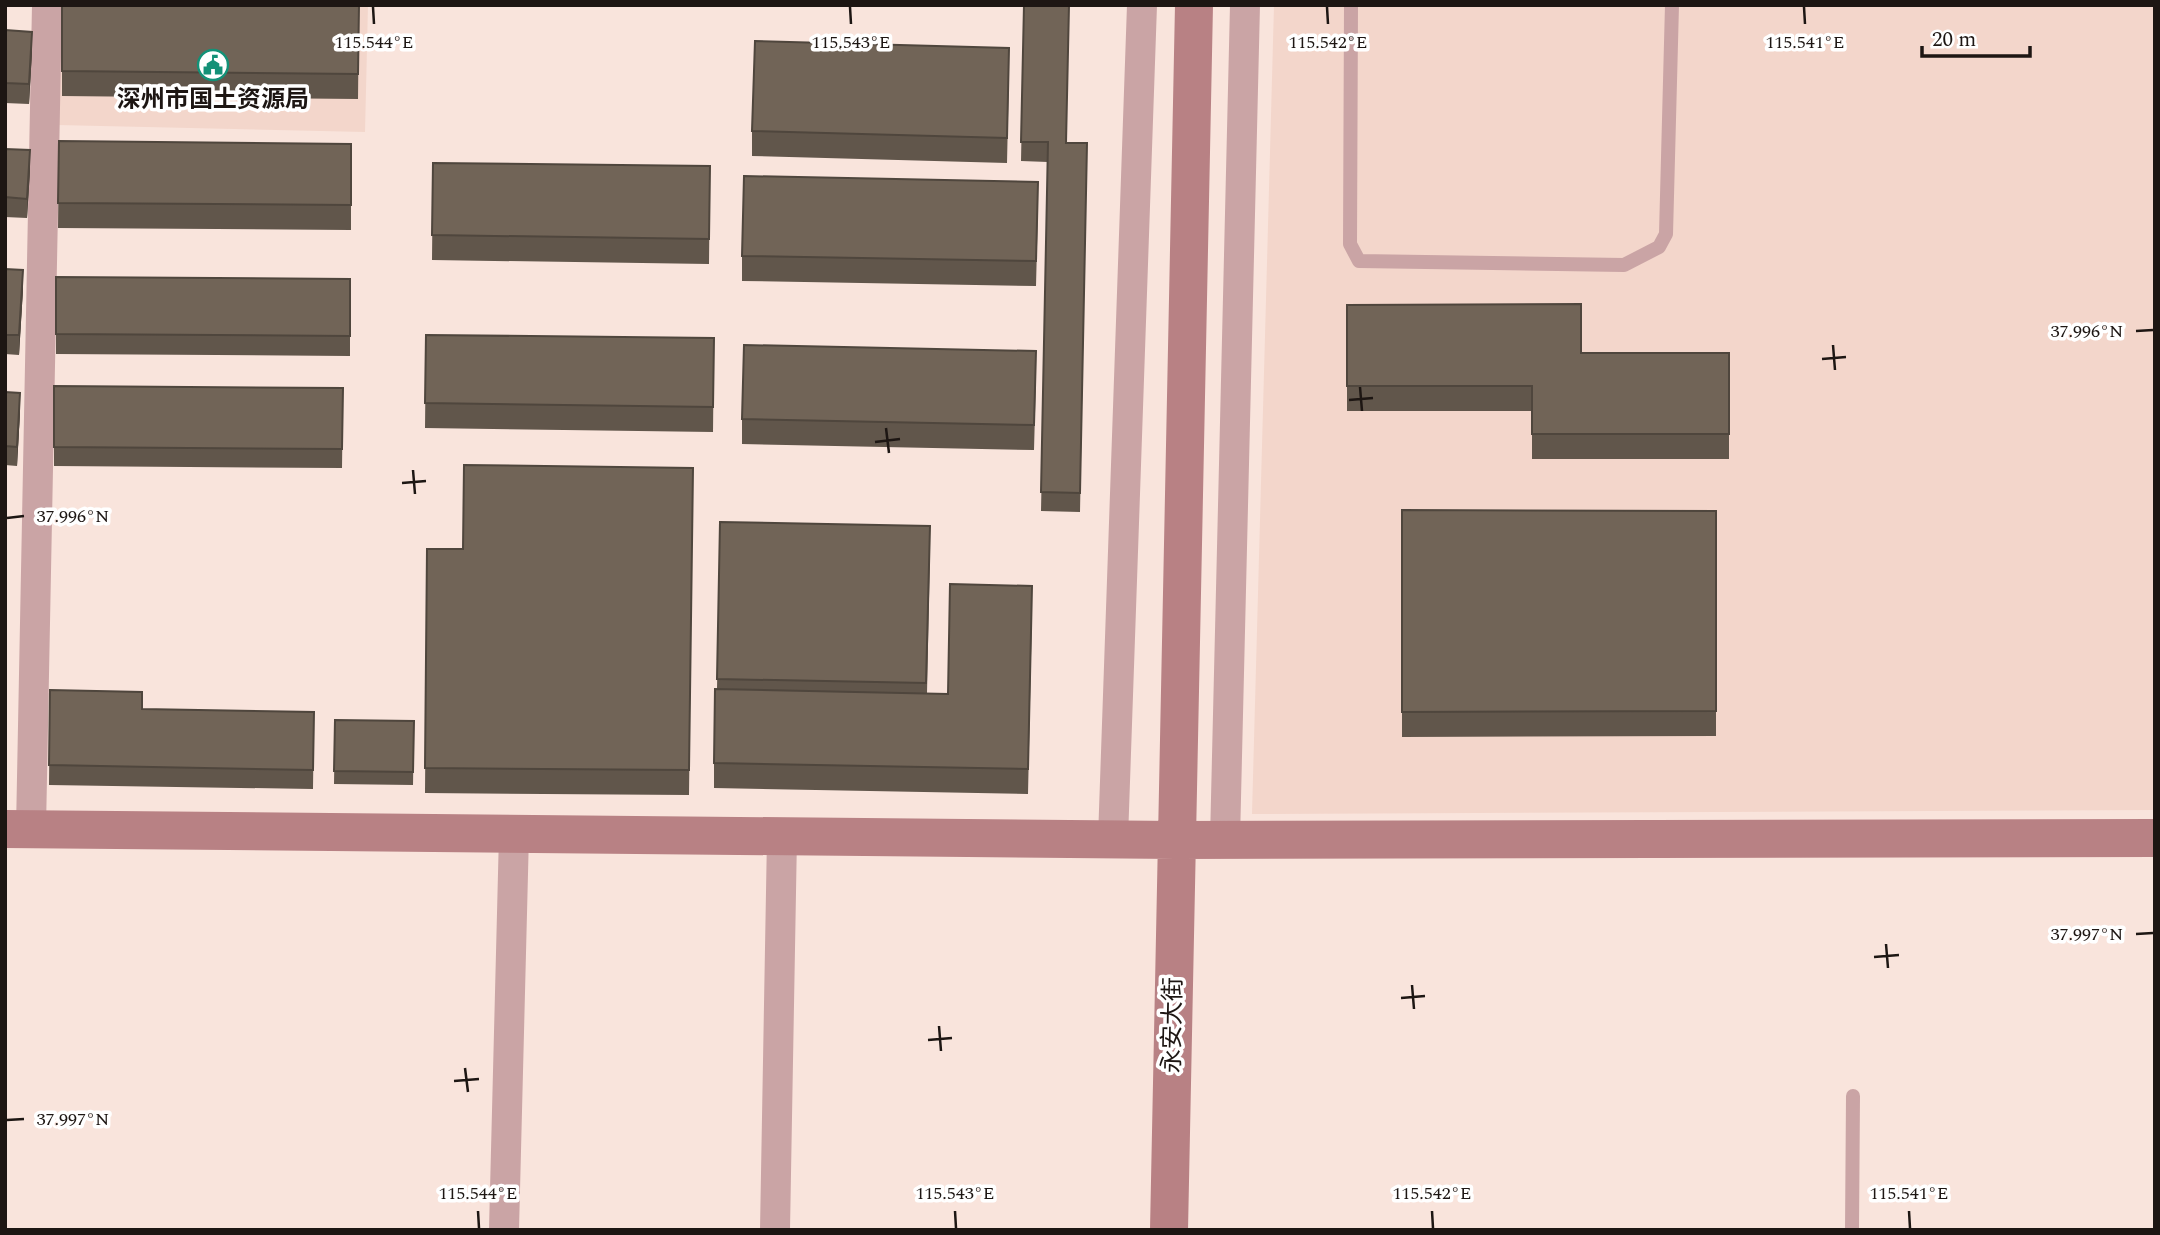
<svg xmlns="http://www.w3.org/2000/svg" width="2160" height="1235" font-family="Spectral,'Noto Sans SC',serif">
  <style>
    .built { fill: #f3d6cb }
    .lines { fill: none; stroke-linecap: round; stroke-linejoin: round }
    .lane { stroke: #caa4a5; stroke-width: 14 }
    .street { stroke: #caa4a5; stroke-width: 30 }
    .secondary { stroke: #b88184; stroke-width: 38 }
    .wall { fill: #61564b }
    .shaded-wall { fill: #4f463d }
    .building { fill: #716457; stroke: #4f463d; stroke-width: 2 }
    .ticks { fill: none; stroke: #1d1613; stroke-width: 2.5 }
    .labels { text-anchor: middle; stroke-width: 7; stroke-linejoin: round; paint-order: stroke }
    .poi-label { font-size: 24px; font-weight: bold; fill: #1d1613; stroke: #fff }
    .street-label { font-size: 24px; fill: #1d1613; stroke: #fff }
    .ticks-label { font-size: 18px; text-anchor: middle; fill: #1d1613; stroke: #fff; stroke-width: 7; stroke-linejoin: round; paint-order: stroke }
  </style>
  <rect width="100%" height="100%" fill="#f9e4dc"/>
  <path class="built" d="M61,5H368L365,132L57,125Z
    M1274,5H2155V810L1252,814Z"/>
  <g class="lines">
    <path class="lane" d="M1351,5L1350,244L1359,261L1624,265L1659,247L1666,234L1672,5
      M1852,1230L1853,1096"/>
    <path class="street" d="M31,829L47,5
      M1113,839L1142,5
      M1225,840L1245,5
      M504,1230L514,834
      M775,1230L782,836"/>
    <path class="secondary" d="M5,829L1176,840L2155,838
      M1169,1230L1194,5"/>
  </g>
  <path class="wall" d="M62,5H359L358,99L62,96Z
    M1024,5L1067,143H1087L1080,512L1041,511L1048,162L1021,161Z
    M5,30L32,51L29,104L5,103Z
    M1009,73L1007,163L752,156V131Z
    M59,141L351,144V230L58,228Z
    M5,149L30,170L27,218L5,217Z
    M433,163L710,166L709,264L432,260Z
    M1038,207L1036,286L742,281V256Z
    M5,269L23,289L19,355L5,354Z
    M56,277L350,279V356L56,354Z
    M1347,305L1581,353H1729V459H1532V411H1347Z
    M426,335L714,338L713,432L425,428Z
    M1036,376L1034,450L742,444V419Z
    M54,386L343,388L342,468L54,466Z
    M5,392L20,412L17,466L5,465Z
    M693,468L689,795L425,793L427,549H463Z
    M1402,510L1716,511V736L1402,737Z
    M720,522L930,551L927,693L948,694L1032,611L1028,794L714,788V763L717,689Z
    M50,690L142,709L314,712L313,789L49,785Z
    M335,720L414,721L413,785L334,784Z"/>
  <path class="shaded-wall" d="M32,32V51L29,104V84Z
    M30,150V170L27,218V199Z
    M23,270V289L19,355V335Z
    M20,393V412L17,466V447Z"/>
  <path class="building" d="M62,5H359L358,74L62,71Z
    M1024,5H1069L1066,143H1087L1080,493L1041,492L1048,142H1021Z
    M5,30L32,32L29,84L5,83Z
    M755,41L1009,48L1007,138L752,131Z
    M59,141L351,144V205L58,203Z
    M5,149L30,150L27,199L5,197Z
    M433,163L710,166L709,239L432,235Z
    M744,176L1038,182L1036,261L742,256Z
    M5,269L23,270L19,335H5Z
    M56,277L350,279V336L56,334Z
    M1581,304V353H1729V434H1532V386H1347V305Z
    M426,335L714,338L713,407L425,403Z
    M744,345L1036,351L1034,425L742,419Z
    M54,386L343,388L342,449L54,447Z
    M5,392L20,393L17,447L5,446Z
    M464,465L693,468L689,770L425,768L427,549H463Z
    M1402,510L1716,511V711L1402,712Z
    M720,522L930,526L926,683L717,679Z
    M950,584L1032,586L1028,769L714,763L715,689L948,694Z
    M50,690L142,692V709L314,712L313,770L49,765Z
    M335,720L414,721L413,772L334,771Z"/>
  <path class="ticks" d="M373,7L374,24M850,7L851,24M1327,7L1328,24M1804,7L1805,24M2136,331L2153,330M1833,345L1835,370M1822,359L1846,357M1360,387L1362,411M1349,400L1373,398M886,428L889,453M875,442L900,439M413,470L415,494M402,483L426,481M7,518L24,516M2136,934L2153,933M1886,944L1888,968M1874,957L1899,955M1412,985L1414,1009M1401,998L1425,996M939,1026L941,1051M928,1040L952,1038M465,1068L468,1092M454,1081L479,1079M7,1120L24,1119M478,1211L479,1228M955,1211L956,1228M1432,1211L1433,1228M1909,1211L1910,1228"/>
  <defs>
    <g id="civic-ring" transform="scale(1.575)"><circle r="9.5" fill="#fff" stroke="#139177" stroke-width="1.5"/><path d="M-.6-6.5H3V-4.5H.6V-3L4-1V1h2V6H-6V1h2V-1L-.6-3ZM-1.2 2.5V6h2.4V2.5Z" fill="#139177"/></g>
  </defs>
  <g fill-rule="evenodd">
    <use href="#civic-ring" x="213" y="65"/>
  </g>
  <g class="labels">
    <g class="poi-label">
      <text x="213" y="107">深州市国土资源局</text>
    </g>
    <g class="street-label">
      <text transform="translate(1172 1025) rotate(-89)" y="8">永安大街</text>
    </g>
  </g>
  <g class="ticks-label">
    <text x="374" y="48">115.544°E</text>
    <text x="851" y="48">115.543°E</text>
    <text x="1328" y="48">115.542°E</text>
    <text x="1805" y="48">115.541°E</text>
    <text x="2087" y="337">37.996°N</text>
    <text x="73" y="522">37.996°N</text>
    <text x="2087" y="940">37.997°N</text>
    <text x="73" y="1125">37.997°N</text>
    <text x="478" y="1199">115.544°E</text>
    <text x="955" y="1199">115.543°E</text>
    <text x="1432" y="1199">115.542°E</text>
    <text x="1909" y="1199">115.541°E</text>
  </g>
  <rect width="2160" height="1235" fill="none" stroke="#1d1613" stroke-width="14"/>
  <path d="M1922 46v10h108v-10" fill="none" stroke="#1d1613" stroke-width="3.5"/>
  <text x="1932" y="46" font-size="21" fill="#1d1613" stroke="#ffffff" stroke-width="5" paint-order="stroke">20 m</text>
</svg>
